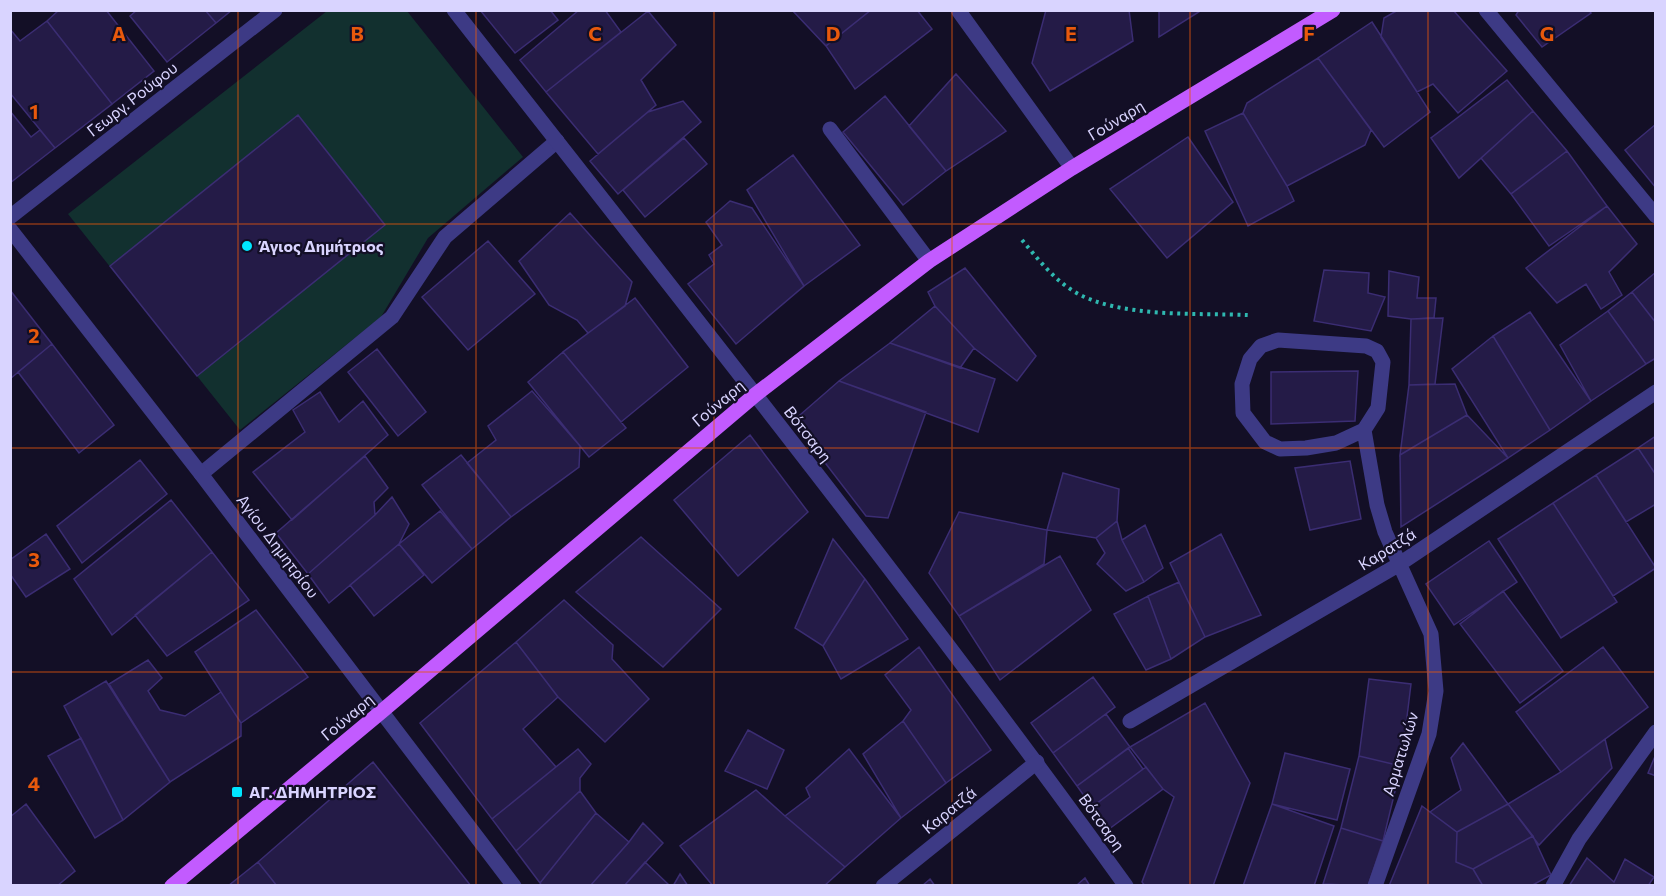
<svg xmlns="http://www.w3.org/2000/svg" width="1666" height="896" font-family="Commissioner,sans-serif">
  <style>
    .green { fill: #12302f }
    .building { fill: #241b47; stroke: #3b2d73; stroke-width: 1.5 }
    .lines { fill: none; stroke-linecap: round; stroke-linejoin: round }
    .path { stroke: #2fb8b0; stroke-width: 4; stroke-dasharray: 3 4.5; stroke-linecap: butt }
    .service { stroke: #3d3a85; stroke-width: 15 }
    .minor { stroke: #3d3a85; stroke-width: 15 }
    .tertiary { stroke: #3d3a85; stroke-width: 15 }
    .primary { stroke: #c25bff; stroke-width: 15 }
    .grid { fill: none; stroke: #e8590c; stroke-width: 1.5; stroke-opacity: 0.55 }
    .poi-dot { fill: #00e5ff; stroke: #130f26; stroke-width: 2 }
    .labels { text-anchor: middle; stroke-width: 4.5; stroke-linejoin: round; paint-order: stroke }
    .street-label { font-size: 16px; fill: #d9d4ff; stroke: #130f26 }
    .poi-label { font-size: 16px; font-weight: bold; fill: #d9d4ff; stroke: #130f26; text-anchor: start }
    .grid-label { font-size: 20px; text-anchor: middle; font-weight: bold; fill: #e8590c; stroke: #130f26; stroke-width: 4.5; stroke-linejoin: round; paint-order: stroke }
  </style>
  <rect width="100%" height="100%" fill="#130f26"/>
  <path class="green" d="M327,11H407L523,157L428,238L381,317L240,430L68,214Z"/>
  <path class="building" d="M59,10H106L154,71L112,104L47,21Z
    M137,10H205L216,23L167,62L130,16Z
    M205,10H232L216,23Z
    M480,10H550L558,20L515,53Z
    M579,10H605L621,32L546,92L520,60Z
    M792,10H871L826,46Z
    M871,10H917L932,29L855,89L826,46Z
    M1046,10H1129L1133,41L1050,91L1032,63Z
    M1159,10H1202L1159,37Z
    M1398,10H1453L1507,71L1458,113L1433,84L1417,92L1381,37L1384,18Z
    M1519,10H1589L1591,13L1542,47L1516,15Z
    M648,11L676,45L641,80L656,105L598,154L546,92Z
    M47,21L112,104L55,148L10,93V29L20,41Z
    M1372,22L1430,112L1384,147L1318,58Z
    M1318,58L1371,130L1365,145L1287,186L1243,113L1247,103Z
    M956,74L1006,131L946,171L909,126Z
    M1507,80L1533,111L1459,178L1431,138Z
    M885,96L946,171L903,205L843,132Z
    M683,101L701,122L618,194L590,161L648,112Z
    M10,111L31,137L40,130L55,148L10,183Z
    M1533,111L1567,151L1511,194L1481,158Z
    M1243,113L1287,186L1294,201L1248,226L1205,131Z
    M298,115L385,225L197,376L110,266Z
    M1656,124V188L1625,150Z
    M1188,137L1233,202L1167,258L1110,189Z
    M684,138L707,164L645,217L623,190Z
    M1567,151L1607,206L1549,246L1511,194Z
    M793,155L860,245L804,286L747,190Z
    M730,201L752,208L804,286L736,344L688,284L714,264L709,255L722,245L706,222Z
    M1607,206L1637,244L1609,272L1622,295L1601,309L1586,284L1557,303L1526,268Z
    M570,213L632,282L625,306L588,333L577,320L549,305L519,261Z
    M488,241L535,294L468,350L422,297Z
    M965,268L1036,356L1017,381L974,348L935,306L928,292Z
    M1324,270L1369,273L1368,293L1385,297L1371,331L1314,321Z
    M1389,271L1419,277L1417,298H1436L1434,318L1411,319L1388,316Z
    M1656,272V323L1632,292Z
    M10,290L52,344L10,379Z
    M1632,292L1656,323V358L1646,364L1608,311Z
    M635,298L688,367L621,422L563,352Z
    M935,306L974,348L960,368L890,343Z
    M1608,311L1646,364L1591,401L1560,345Z
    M1530,312L1591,401L1550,430L1493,336Z
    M1443,318L1435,384L1409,385L1411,319Z
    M1493,336L1550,430L1508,458L1452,369Z
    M890,343L995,379L978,432L839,381Z
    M52,344L114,425L79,453L18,372Z
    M377,349L426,412L398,436L348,372Z
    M563,352L626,428L589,457L528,382Z
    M1358,371L1355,421L1271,424V372Z
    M839,381L926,412L888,518L866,516L793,421Z
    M1455,384L1467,415L1400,455L1409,385Z
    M532,391L580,446L579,467L511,517L467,463L496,440L488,426Z
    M320,392L339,422L363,401L388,435L292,520L253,472L305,432L293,410Z
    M1467,415L1508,458L1401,527L1400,455Z
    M750,435L808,512L738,576L674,500Z
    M1656,436V475L1638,448Z
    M1638,448L1656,475V504L1626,522L1596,475Z
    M461,455L511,517L472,549L422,485Z
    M365,456L388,488L374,502L375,515L308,574L276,533Z
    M140,460L167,494L82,563L57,526Z
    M1350,461L1361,519L1310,530L1295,468Z
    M1063,473L1119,489L1117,521L1096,538L1047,530Z
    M1596,475L1656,568L1613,596L1553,503Z
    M392,497L409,524L399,544L329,603L308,574L375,515Z
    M171,500L212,552L112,635L74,579Z
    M1553,503L1617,602L1561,638L1498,539Z
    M440,511L472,549L432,583L399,544Z
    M959,512L1047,530L1044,564L959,616L929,573Z
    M1117,521L1122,540L1144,582L1126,591L1097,564L1105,553L1096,538Z
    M1145,525L1163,568L1144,582L1122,540Z
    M46,534L70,569L26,597L10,574V560Z
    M1221,534L1261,615L1205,637L1170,563Z
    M641,537L721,609L663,667L576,592Z
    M833,539L865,579L823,646L795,628Z
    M1489,541L1517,582L1454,625L1426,584Z
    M399,544L424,575L374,616L350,585Z
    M212,552L249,600L167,656L135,615Z
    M1060,556L1091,610L1000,680L959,616Z
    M865,579L908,639L841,679L823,646Z
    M1179,582L1205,637L1171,659L1148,596Z
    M1503,591L1563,671L1520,703L1460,624Z
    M1148,596L1171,659L1146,670L1114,614Z
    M564,600L613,645L612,659L649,699L605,742L558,697L516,642Z
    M256,610L308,677L241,723L195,652Z
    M516,642L558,697L523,729L556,767L492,819L420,723Z
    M919,647L991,750L946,783L903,721L911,710L885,675Z
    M1603,647L1648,707L1561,772L1516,712Z
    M148,660L162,678L148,691L160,710L185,716L221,692L241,723V736L170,782L109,684Z
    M1093,677L1115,707L1053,753L1031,723Z
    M1369,679L1411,684L1401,766L1359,756Z
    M106,681L170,782L123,820L64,706Z
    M1205,703L1250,783L1213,886H1145L1142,882L1174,797L1163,789L1130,747Z
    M1106,714L1130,747L1077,786L1053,753Z
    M903,721L946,783L901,818L863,754Z
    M748,730L784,750L767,789L725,771Z
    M81,738L123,820L95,838L48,756Z
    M1605,739L1612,768L1539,845L1508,804L1561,772Z
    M1463,743L1508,804L1457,832L1430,812L1461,790L1451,758Z
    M1128,748L1143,769L1092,807L1077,786Z
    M578,749L591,764L580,778V791L516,851L492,819Z
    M849,749L901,818L845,867L785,816L810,797L806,788Z
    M1285,753L1350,769L1337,820L1272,804Z
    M1656,754V776L1648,773Z
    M1359,756L1401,766L1383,841L1341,828Z
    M373,762L471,886H277L258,862Z
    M1146,767L1163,789L1109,829L1092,807Z
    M756,790L785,816L845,867L824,886H713L680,846Z
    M580,791L596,813L540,883L516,851Z
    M26,804L75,871L57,886H10V817Z
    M1272,804L1334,826L1314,886H1243Z
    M1508,804L1533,836L1473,869L1456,862L1457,832Z
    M1422,806L1457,832L1456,862L1473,869L1483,886H1389Z
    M596,813L629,842L590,886H542L540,883Z
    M643,823L663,843L624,886H590L629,842Z
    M1341,828L1383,841L1368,886L1323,884Z
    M1533,836L1551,875L1531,886H1483L1473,869Z
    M1587,858L1614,882L1625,859L1654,877L1648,886H1569Z
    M258,862L277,886H228Z
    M645,862L670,886H624Z
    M680,874L688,886H673Z
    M1085,878L1090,886H1076Z
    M930,879L935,886H922Z"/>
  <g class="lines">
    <path class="path" d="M1022,240C1038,259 1053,279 1075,292C1119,318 1198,313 1248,315"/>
    <path class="service" d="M958,10L1072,168
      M830,129L929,261
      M201,474L392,317L445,237L557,141"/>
    <path class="minor" d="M454,10C681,300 911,588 1126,886
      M10,229L201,474L514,886
      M1364,430L1336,443L1306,448L1280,449L1265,442L1243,413L1242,384L1250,359L1261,346L1278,340L1366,346L1377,351L1383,362L1378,408L1364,430L1377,505L1385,532L1431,634L1436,691L1429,734L1375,886
      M1130,721L1398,565L1656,392
      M1553,886L1579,839L1656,732"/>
    <path class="tertiary" d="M1486,10L1656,216
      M10,217L275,10
      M883,886L1037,762"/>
    <path class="primary" d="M172,886L381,712L755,395L929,261L1072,168L1333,10"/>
  </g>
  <path class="grid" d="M238,10V886M476,10V886M714,10V886M952,10V886M1190,10V886M1428,10V886M10,224H1656M10,448H1656M10,672H1656"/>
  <g class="poi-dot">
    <circle cx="247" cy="246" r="6"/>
    <rect x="231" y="786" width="12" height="12" rx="3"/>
  </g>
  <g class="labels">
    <g class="street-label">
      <text transform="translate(132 99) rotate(-38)" y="6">Γεωργ. Ρούφου</text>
      <text transform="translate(1116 120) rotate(-31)" y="6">Γούναρη</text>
      <text transform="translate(718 403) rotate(-40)" y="6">Γούναρη</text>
      <text transform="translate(808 434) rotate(52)" y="6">Βότσαρη</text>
      <text transform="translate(278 546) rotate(53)" y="6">Αγίου Δημητρίου</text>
      <text transform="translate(1387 549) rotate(-32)" y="6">Καρατζά</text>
      <text transform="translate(347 717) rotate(-40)" y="6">Γούναρη</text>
      <text transform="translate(1400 754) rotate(-73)" y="6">Αρματωλών</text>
      <text transform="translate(949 810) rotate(-39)" y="6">Καρατζά</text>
      <text transform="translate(1102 822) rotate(54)" y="6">Βότσαρη</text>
    </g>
    <g class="poi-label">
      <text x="259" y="252">Άγιος Δημήτριος</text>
      <text x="249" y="798">ΑΓ. ΔΗΜΗΤΡΙΟΣ</text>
    </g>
  </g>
  <g class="grid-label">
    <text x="119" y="41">A</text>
    <text x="357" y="41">B</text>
    <text x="595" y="41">C</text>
    <text x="833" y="41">D</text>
    <text x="1071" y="41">E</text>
    <text x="1309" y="41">F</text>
    <text x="1547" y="41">G</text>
    <text x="34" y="119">1</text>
    <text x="34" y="343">2</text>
    <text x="34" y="567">3</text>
    <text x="34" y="791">4</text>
  </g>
  <rect width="1666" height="896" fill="none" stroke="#d9d4ff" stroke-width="24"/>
</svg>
